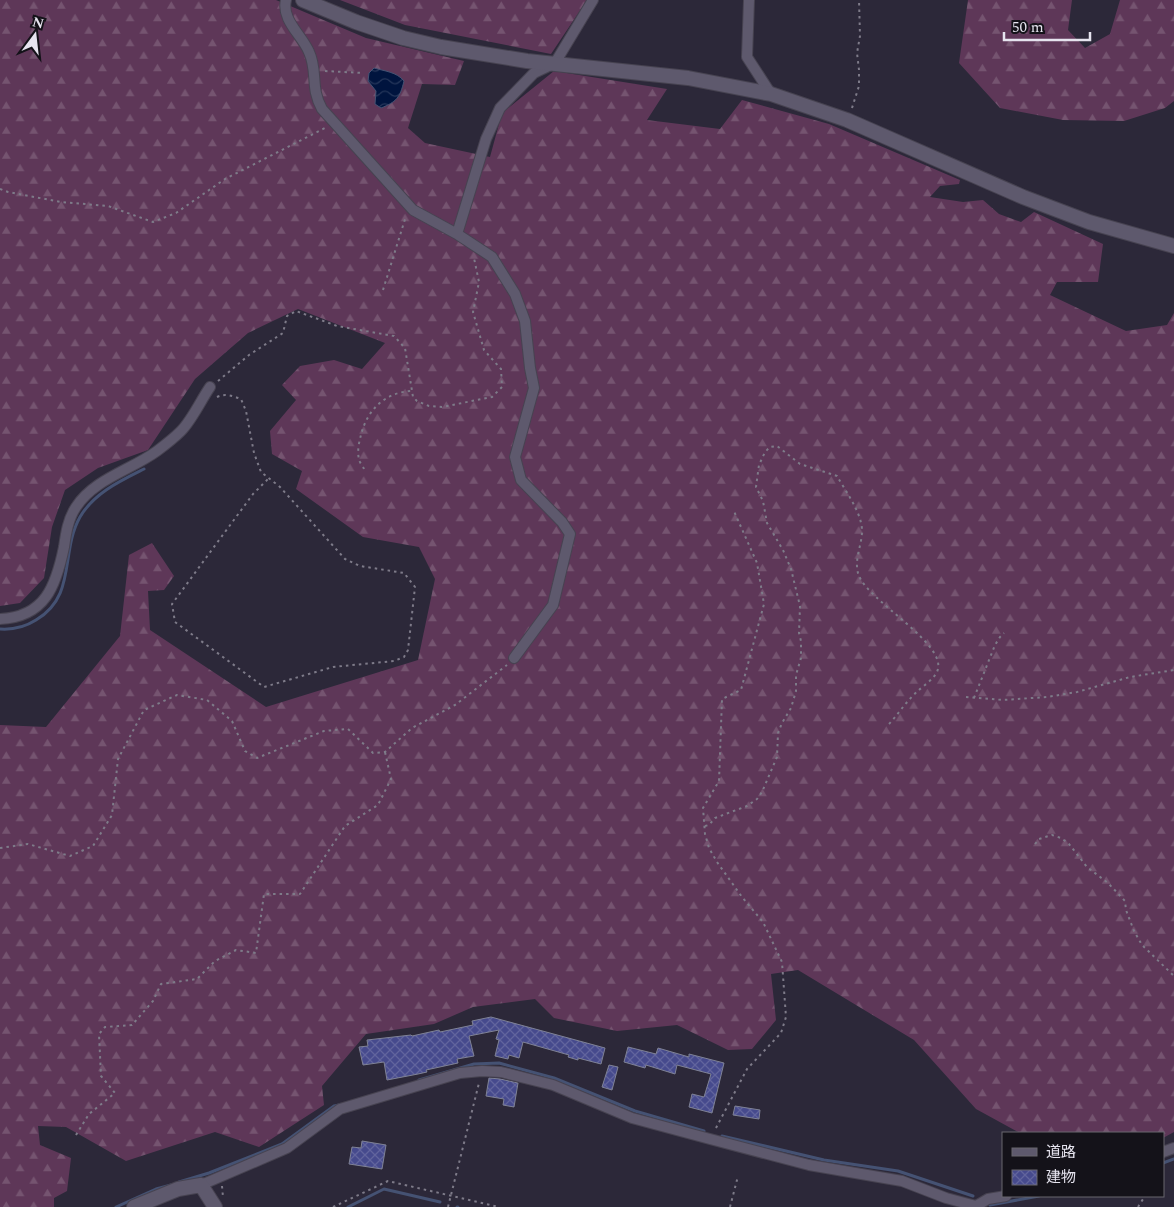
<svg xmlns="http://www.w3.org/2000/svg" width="1174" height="1207" font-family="Spectral,'Noto Sans JP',serif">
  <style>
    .forest { fill: url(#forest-firs) }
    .water { fill: url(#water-waves); stroke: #455273 }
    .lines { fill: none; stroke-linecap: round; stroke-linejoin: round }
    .stream { stroke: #455273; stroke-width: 3 }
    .building { fill: url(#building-cross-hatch); stroke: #7f8296 }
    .street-casing { stroke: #474351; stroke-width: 12 }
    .secondary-casing { stroke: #474351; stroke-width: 16 }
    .path { stroke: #7e7b89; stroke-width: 2; stroke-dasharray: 2.5 4; stroke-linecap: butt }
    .street { stroke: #5e596d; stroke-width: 10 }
    .secondary { stroke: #5e596d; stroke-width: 14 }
  </style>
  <defs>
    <pattern id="forest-firs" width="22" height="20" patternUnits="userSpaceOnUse" patternTransform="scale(1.25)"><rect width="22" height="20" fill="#5e3758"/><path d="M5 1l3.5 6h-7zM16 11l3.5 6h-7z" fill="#755470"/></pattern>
    <pattern id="water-waves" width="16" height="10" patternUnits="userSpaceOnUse" patternTransform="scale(1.25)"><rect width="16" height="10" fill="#00143e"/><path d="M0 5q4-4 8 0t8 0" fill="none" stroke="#25365a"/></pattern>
    <pattern id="building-cross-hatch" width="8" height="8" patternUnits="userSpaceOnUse" patternTransform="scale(1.25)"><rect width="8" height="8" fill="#464a8d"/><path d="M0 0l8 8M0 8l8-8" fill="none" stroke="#61649d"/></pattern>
  </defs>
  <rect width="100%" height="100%" fill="#2c2839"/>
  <path class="forest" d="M0,0H276L366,38L464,61L455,85L422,84L408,128L425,143L490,157L502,113L554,71L667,89L647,120L720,129L742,100L829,124L960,180L959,184L940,186L930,197L963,202L983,200L999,214L1021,222L1034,212L1103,244L1098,282H1057L1050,295L1126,331L1167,325L1174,313V1132L1163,1138V1133H1020L976,1109L914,1040L798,970L771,974L776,1020L752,1049L728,1050L677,1025L617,1031L554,1018L535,999L473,1007L434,1024L366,1034L322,1086L324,1105L259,1147L215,1132L126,1161L66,1127L38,1126L40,1145L71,1158L67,1191L54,1198V1207H0V725L46,727L120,636L129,555L152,543L174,576L164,590L148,591L150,630L266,707L418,660L435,579L419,547L363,537L296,489L302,471L272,454L270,431L296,400L282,385L300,366L334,360L362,369L385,343L298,309L248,333L195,379L148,450L98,468L65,490L52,527L44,578L20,603L0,606Z
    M340,0H587L551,54L405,25Z
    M968,0H1072L1068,30L1085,48L1110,34L1120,0H1174V101L1165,108L1124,121L1063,120L1000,108L959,63Z"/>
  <path class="water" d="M374,68C384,71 397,72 404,81C400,98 396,102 381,108L375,104L376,91L368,81L369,73Z"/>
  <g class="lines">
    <path class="stream" d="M0,629C14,630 25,627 36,620C77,596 60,552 80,517C94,493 120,481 144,469
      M419,1080L474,1064L499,1063L554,1078L635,1111L704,1131
      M722,1136L824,1160L898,1171L973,1196
      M1163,1163L1174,1159
      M179,1182L209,1173L282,1144L334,1106L339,1105
      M990,1205L1039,1196
      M116,1207L156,1189L171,1185
      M348,1207L384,1189L440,1202
      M457,1207H458"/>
  </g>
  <path class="building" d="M491,1017L605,1048L601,1064L578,1058V1060L568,1057L569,1055L523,1042L519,1058L509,1055L508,1059L495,1056L499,1040L496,1039L499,1030L469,1036L474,1056L457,1059L458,1063L426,1070L427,1072L418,1074L387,1080L384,1062L363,1065L359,1047L368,1046L367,1040L411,1035L412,1036L439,1030L440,1032L473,1025L472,1021Z
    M628,1047L656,1054L658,1048L689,1057V1054L724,1063L712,1113L689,1107L692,1094L704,1097L711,1074L677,1065L675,1074L646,1065L645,1068L624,1062Z
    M609,1065L618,1067L612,1090L602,1087Z
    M489,1078L500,1079L518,1083L514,1107L503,1105L504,1099L486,1096Z
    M735,1106L760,1110L759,1119L733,1115Z
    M362,1141L386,1145L382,1169L349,1164L352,1147L361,1148Z"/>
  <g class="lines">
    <g class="street-casing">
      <path id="street" d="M286,0C281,20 302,35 309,52C318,71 310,88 322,109L413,210L457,234L492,257L515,294L525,321L530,368L534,388L515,457L521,480L562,522L570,534L553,605L514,658
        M749,0L747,57L771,94
        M457,234L486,139L500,108L534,73L555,63L593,0
        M0,619C45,617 56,586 64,547C66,533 68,519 76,507C94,479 131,470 157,451C165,445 174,438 181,431C192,420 201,400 210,387
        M1163,1152L1174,1148
        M201,1185L287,1148L340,1109L460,1073L482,1071L501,1072L553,1085L632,1118L710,1139L809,1165L902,1181L946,1198L976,1206L988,1199L1006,1196"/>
    </g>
    <g class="secondary-casing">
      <path id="secondary" d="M303,0L356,22L403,38L441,47L527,61L688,78L771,94L847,120L1023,197L1089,222L1174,246
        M134,1207L178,1189L201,1185L215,1207"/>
    </g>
    <path class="path" d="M325,71L363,73
      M852,108L859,86V70L857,53L860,36L859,0
      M0,189L8,192L61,202L108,206L153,222L176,213L225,179L325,128
      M383,290L406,216
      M218,381L249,355L283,333L287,316L296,311L337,326L394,336L405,348L413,397L417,401L429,406L442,407L492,397L502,387L501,369L484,350L473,312L479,282L474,258
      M217,397C225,393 233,396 241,399L246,411L254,453L261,472L280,487L345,559L360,566L404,573L415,587L408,650L404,657L394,661L333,667L264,687L175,622L172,604L253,494L269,478
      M364,469C363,466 359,462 359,459C357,452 359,442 361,435C367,410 385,392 412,391
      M966,697L1003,700L1047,697L1077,692L1130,677L1174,670
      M974,698L995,645L1000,637L1004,633
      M705,826L709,825L715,818L747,806L757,799L762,792L777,757L778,733L782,723L791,708L796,691V675L801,658V641L799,633L800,606L791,569L783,550L767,523L763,501L756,487L759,465L765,452L770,447L777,446L800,464L837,476C846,492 862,513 862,531C862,546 853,561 859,576C870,602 944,642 938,669C936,678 924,685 918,691C906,701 898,715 888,725
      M1035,844L1039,839L1052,835L1061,838L1069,844L1087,867L1108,883L1125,901L1126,910L1134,931L1142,945L1174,976
      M0,848L28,844L70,856L93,846L112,815L118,759L144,710L177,695L207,700L232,721L245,751L257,758L324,731L348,729L373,753L385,752L412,728L455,705L507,665
      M716,1128L747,1069L781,1033L786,1017L782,962L763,922L742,897L717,862L709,848L705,834L703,808L719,781L722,699L741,690L764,604L757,563L733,509
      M76,1135L89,1114L115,1093L101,1076L99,1034L105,1027L132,1025L153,1001L161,984L197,979L215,961L236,950L256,953L264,894H300L345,826L378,805L391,779L385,752
      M222,1186L223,1197
      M333,1207L388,1181L499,1207
      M448,1207L479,1083
      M730,1207L738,1176
      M1138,1207L1145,1196"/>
    <use href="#street" class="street"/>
    <use href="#secondary" class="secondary"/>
  </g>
  <rect x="1002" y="1132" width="162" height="65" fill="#141219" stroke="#68666f"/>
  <rect x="1012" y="1148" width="25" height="8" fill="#5e596d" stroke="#68666f"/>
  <text x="1046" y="1157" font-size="15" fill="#e6e4ef">道路</text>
  <rect x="1012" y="1170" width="25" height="15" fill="url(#building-cross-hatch)" stroke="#68666f"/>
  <text x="1046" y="1182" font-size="15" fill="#e6e4ef">建物</text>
  <g transform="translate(35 35) rotate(15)" stroke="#141219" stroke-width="4" paint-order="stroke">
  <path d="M0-4L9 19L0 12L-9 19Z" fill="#e6e4ef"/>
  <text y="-8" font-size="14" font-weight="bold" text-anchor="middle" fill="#e6e4ef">N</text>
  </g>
  <path d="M1004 32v8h86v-8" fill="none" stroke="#e6e4ef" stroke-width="2.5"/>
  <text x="1012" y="32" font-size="15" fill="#e6e4ef" stroke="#141219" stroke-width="4" paint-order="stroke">50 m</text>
</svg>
